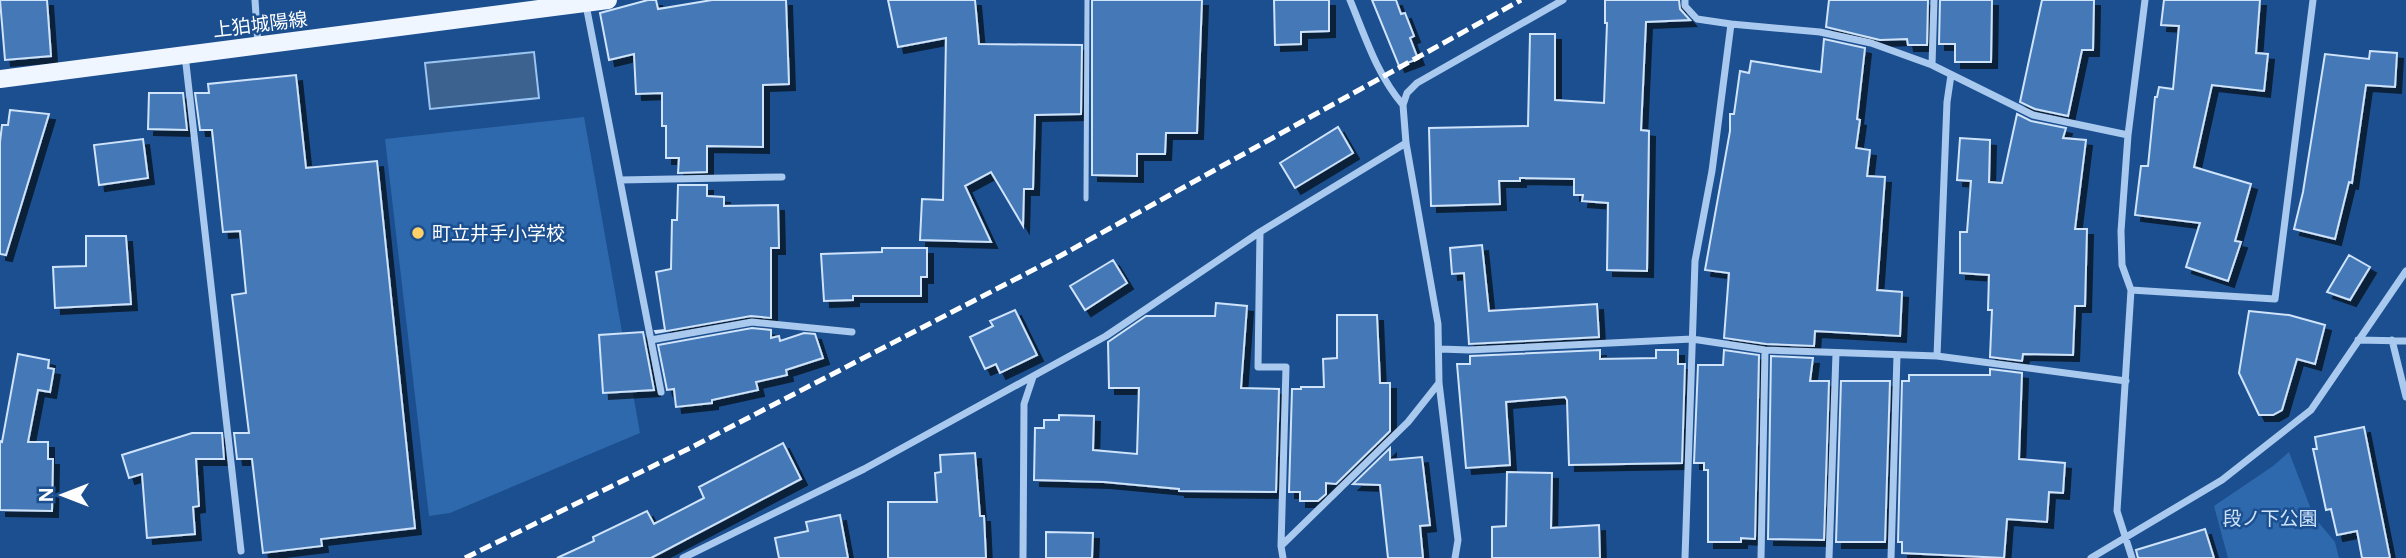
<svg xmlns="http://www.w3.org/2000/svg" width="2406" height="558" font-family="Figtree,'Noto Sans JP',sans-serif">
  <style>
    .green { fill: #2e69ad }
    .water { fill: #3c6290; stroke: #9cc4f0; stroke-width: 2 }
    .building { fill: #4478b7; stroke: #cfe3fa; stroke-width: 2; filter: url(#shadow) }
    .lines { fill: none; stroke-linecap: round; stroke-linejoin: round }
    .lane { stroke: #a9c9ee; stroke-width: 5 }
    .street { stroke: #a9c9ee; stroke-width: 7 }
    .primary { stroke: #f0f6ff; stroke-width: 18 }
    .rail { stroke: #fff; stroke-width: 5; stroke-dasharray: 12 5; stroke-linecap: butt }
    .poi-dot { fill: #ffd166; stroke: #1b4f8f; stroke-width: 2.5 }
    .labels { text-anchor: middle; stroke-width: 5; stroke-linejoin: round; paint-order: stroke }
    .street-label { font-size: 19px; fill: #fff; stroke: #1b4f8f }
    .poi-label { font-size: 19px; fill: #fff; stroke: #1b4f8f; text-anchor: start }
    .park-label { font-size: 19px; fill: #cfe3fa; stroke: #1b4f8f }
  </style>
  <defs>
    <filter id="shadow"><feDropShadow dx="6" dy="6" stdDeviation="0" flood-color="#0009"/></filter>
  </defs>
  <rect width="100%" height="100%" fill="#1b4f8f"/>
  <path class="green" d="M584,117L640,433L450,513L429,516L385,139Z
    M2289,452L2314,517L2335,542L2339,558H2228L2214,506L2273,466Z"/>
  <path class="water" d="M534,52L539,98L430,109L425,63Z"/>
  <path class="building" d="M0,0H47L51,56L5,60Z
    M648,0H656L658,9L712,0H786L789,84L763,85V147L707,146V172L678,173L679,158H666V126H662V93L636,94L634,54L609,60L600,13Z
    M888,0H975L979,44L1082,45L1081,114L1035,115L1033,189H1024L1023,226L991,172L965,186L991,242L920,240L922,199L943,200L946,38L898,47Z
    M1092,0H1202L1197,133H1166L1165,154H1137V176L1092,175Z
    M1274,0H1329V31L1301,32V44L1275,45Z
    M1372,0H1396L1401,14L1405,13L1414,36L1410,38L1418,59L1399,66Z
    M1605,0H1679L1680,9L1690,20L1646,22L1641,130L1649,131L1647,271L1607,270L1608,203L1582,201L1583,195H1574V179L1520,178V181H1499L1500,204L1431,206L1429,128L1528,126L1530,34H1555V100L1604,103L1607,23H1605Z
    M1829,0H1928L1927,45H1908L1907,39L1880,40L1826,27Z
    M1940,0H1992L1991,62H1955V44H1939Z
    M2042,0H2094L2093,50H2082L2068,116L2035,109L2020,102Z
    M2164,0H2260L2256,53L2268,54L2264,91L2212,85L2194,167L2251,184L2235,241L2241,242L2228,281L2186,267L2200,223L2135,215L2141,166H2148L2155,97H2157L2159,87L2173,89L2179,26L2161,25Z
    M1824,39L1865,48L1857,119L1860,120L1856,148L1870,150L1867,176L1885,177L1877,290L1902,292L1900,336L1815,331L1814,346L1766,344L1724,338L1729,273L1705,270L1730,131V114H1734L1740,71L1749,73L1751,61L1821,72Z
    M2370,51L2397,53L2395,87L2366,85L2352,183L2349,182L2335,239L2294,229L2303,192L2325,54L2369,59Z
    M296,75L306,168L377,161L415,528L321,539L322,546L263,553L252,459H237L234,433H249L232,295L246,293L240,231L223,232L212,130H200L195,93H209L208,84Z
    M149,93H183L187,130L148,129Z
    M10,110L49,114L6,255L0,254V142L2,125H8Z
    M2017,114L2031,121L2066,128L2063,138L2086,140L2075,229H2087L2085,306H2075L2073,355L2023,354L2022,361L1990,357L1992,310H1988L1989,275L1960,273V232H1967L1971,181L1957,180L1960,138L1990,140L1989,182L2002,183Z
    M1338,127L1353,153L1295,188L1280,163Z
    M143,139L148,178L99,185L94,145Z
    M678,185H707V196L724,197V206L778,205L779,248H771V318L751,316L656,333L655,331L665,330L656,272L671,269L672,220H677Z
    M86,236H126L131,304L55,308L53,267L86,266Z
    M1482,245L1489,311L1597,304L1599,337L1469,344L1464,273L1452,274L1450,248Z
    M882,248H927V277H921V296H853V300L824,301L821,254L882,252Z
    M2349,255L2370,267L2350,300L2327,292Z
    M1113,260L1127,283L1085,310L1070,286Z
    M1216,303L1247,306L1241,388L1279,389L1276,492L1179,491V489L1104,482L1034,480L1035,428H1044V420H1059V415L1094,416L1093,450L1137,454L1139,388H1109L1108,342L1146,316H1215Z
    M1015,310L1037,355L1000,373L996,364L985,369L970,337L993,326L990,321Z
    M2249,311L2289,315L2325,325L2315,364L2297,359L2282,410L2273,415H2259L2239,373Z
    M1337,315H1377L1380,383H1390V431L1336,484L1326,483V494L1318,501H1300V492H1289L1292,389H1301V387H1324L1323,359L1337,358Z
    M752,328L771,330V338L779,336L780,341L804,333L815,334L823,358L786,370L787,375L756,382L758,390L712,400V403L676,407L674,389L667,390L658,345Z
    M643,332L654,390L603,393L599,335Z
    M1600,350V359L1656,358V350H1678V364H1685L1682,463L1569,465L1567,400L1565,397L1506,402L1510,465L1466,468L1457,364H1470V356Z
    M1724,350L1759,355L1755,539L1741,538V542H1708V470H1704V463H1694L1698,365H1723Z
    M18,354L49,360L48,368L54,369L50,392L38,390L28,442H48V459H53L52,511L0,510V441L2,442Z
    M1771,356L1813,358L1810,381H1829L1824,540L1768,539Z
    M1990,369L2022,373L2019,459L2065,463L2063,493L2049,492L2047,522L2007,519L2004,558L1902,553V542H1898L1902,381H1909V375H1990Z
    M1841,381H1890L1885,542H1836Z
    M2364,427L2390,558H2362L2357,531L2337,535L2331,509L2326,510L2313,449H2317L2315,437Z
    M192,433H222L224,459H196L199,506L193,507L195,534L147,538L142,474L129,478L122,455Z
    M783,443L801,479L651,558H557L594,541L593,537L647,511L654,524L704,498L699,487Z
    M1390,448V460L1422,457L1430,525L1420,526L1423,558H1388L1380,485L1353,484Z
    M975,453L980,516H984L986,558H888V502H937L935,473L941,472L940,455Z
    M1507,472L1552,473L1551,528L1599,525L1600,558H1492V527L1506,526Z
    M840,515L848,558H779L775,538L808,531L806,522Z
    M2205,529L2214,558H2138L2136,550Z
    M1046,532L1093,533L1092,558H1046Z"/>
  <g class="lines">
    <path class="lane" d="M1086,199L1087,0"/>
    <path class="street" d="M255,0L258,45
      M1350,0C1365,36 1377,75 1403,105
      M1685,0V6L1697,19L1731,24
      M586,5L661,392
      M185,55L241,551
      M1932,65L1934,0
      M620,180L782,177
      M1260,232L1258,367H1286L1281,546L1283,558
      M2131,290L2275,299L2313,0
      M651,340L752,322L852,332
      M2358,340L2406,341
      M2392,340L2406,397
      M1440,349L1469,350L1692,339L1765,350L1937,356L2126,381
      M1937,356L1947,102L1951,75
      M1282,545L1408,422L1439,383
      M683,558L864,469L1106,336L1260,232L1406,143
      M1023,558L1024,404L1033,377
      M1455,558L1458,540L1439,383L1438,324L1406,143L1403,105L1407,93L1417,83L1563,0
      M1685,558L1695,261L1712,171L1731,24L1820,32L1871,43L1932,65L2033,115L2128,135
      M1761,558L1765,350
      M1829,558L1836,353
      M1891,558L1897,355
      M2091,558L2222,480L2311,410L2406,271
      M2132,558L2117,511L2131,290L2122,265L2121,231L2128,135L2145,0"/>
    <path class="primary" d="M0,79L608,0"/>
    <path class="rail" d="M465,558L692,447L1060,256L1521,0"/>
  </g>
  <circle class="poi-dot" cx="418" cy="233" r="7"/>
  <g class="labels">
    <g class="street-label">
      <text transform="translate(260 24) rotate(-7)" y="7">上狛城陽線</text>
    </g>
    <g class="poi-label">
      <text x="432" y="240">町立井手小学校</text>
    </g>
    <g class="park-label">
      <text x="2270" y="525">段ノ下公園</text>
    </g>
  </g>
  <g transform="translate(63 495) rotate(270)" stroke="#1b4f8f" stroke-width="5" paint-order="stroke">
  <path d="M0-5L12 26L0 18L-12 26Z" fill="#ffffff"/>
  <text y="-10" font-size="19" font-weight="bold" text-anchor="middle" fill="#ffffff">N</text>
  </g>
</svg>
